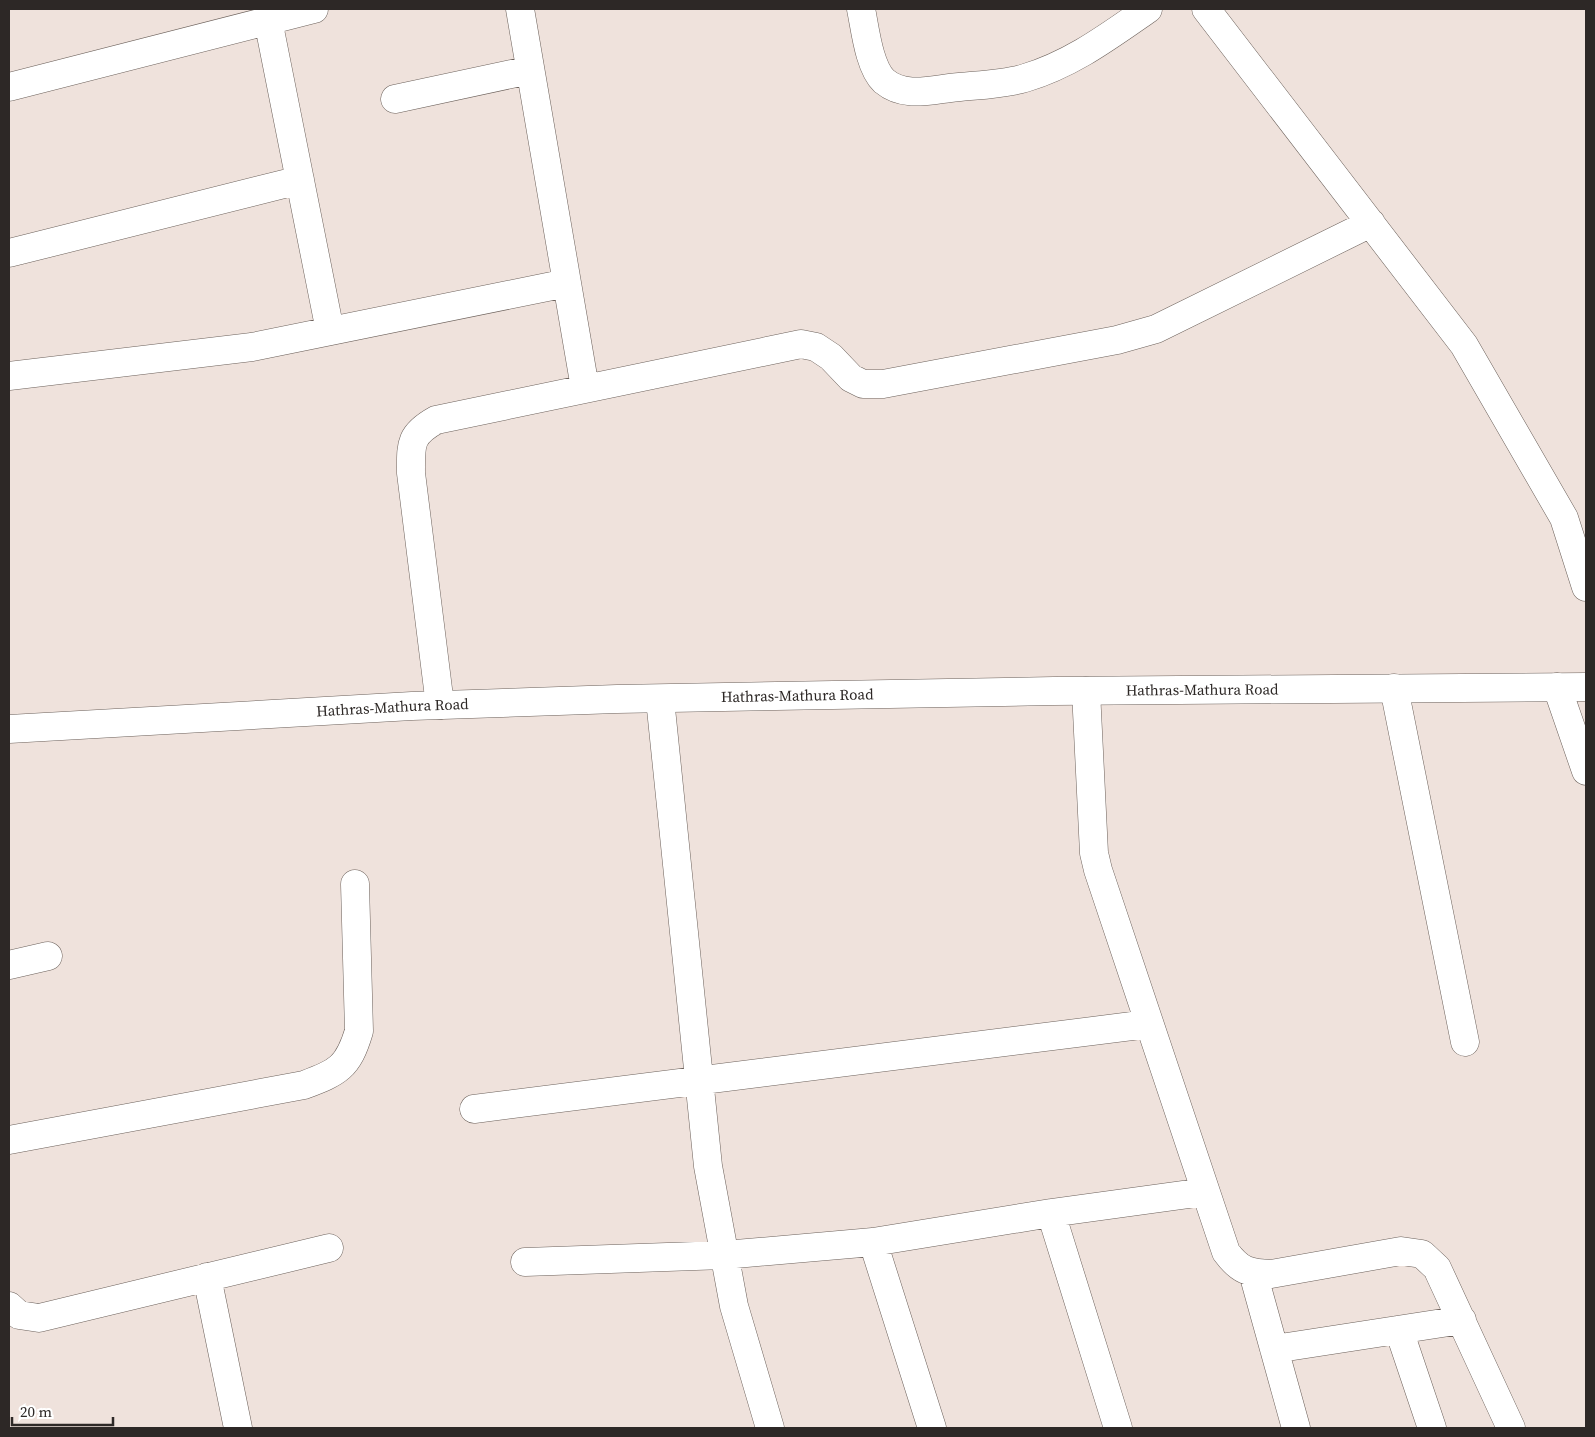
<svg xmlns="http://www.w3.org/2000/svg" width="1595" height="1437" font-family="'Source Serif 4',serif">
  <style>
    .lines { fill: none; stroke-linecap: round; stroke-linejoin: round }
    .minor-casing { stroke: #6c615b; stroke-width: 29 }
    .highway-casing { stroke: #6c615b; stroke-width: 29 }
    .minor { stroke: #fff; stroke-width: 28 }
    .highway { stroke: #fff; stroke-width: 28 }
    .labels { text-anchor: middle; stroke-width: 5; stroke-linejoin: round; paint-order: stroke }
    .street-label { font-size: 15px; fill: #2d2826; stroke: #fff }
  </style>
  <rect width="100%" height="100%" fill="#efe2dc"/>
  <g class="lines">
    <g class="minor-casing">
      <path id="minor" d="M520,9L585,388
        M861,9C865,28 869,67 884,81C903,97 927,91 950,88C974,85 1002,85 1025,78C1072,64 1109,36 1148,9
        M1206,9L1464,345L1564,518L1586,587
        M268,20L330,331
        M9,87L314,9
        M395,99L530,70
        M9,253L300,180
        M9,376L252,347L567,283
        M1557,687L1586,771
        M1394,688L1465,1042
        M1086,691L1094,853L1098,870L1226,1252C1240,1271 1249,1273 1271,1274L1401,1251L1422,1254L1437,1268L1511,1428
        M660,699L708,1166L734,1306L770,1428
        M440,705L411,473C411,445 409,435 436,420L801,344L816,347L831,357L851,378L863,384H883L1117,340L1156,329L1371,223
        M9,965L48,956
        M474,1109L1148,1024
        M9,1140L304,1085C338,1072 348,1068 359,1031L355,884
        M873,1242L932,1428
        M525,1262L724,1255L873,1242L1051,1213
        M1253,1273L1296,1428
        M207,1277L238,1428
        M9,1306L19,1315L39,1318L329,1248
        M1399,1330L1432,1428
        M1274,1349L1462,1320
        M1118,1428L1051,1213L1204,1192"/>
    </g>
    <g class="highway-casing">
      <g id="highway">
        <path id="s1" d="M9,729L412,706L617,699L1054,691L1586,687"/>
      </g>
    </g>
    <use href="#minor" class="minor"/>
    <use href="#highway" class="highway"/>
  </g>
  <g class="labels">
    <g class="street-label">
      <text dy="5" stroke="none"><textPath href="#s1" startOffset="1194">Hathras-Mathura Road</textPath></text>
      <text dy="5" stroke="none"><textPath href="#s1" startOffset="789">Hathras-Mathura Road</textPath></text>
      <text dy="5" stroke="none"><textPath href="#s1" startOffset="384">Hathras-Mathura Road</textPath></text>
    </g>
  </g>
  <rect width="1595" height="1437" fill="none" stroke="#2d2826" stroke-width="20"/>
  <path d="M12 1417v8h101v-8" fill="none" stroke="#2d2826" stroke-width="2.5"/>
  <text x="20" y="1417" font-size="15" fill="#2d2826" stroke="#ffffff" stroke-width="4" paint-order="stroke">20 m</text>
</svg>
